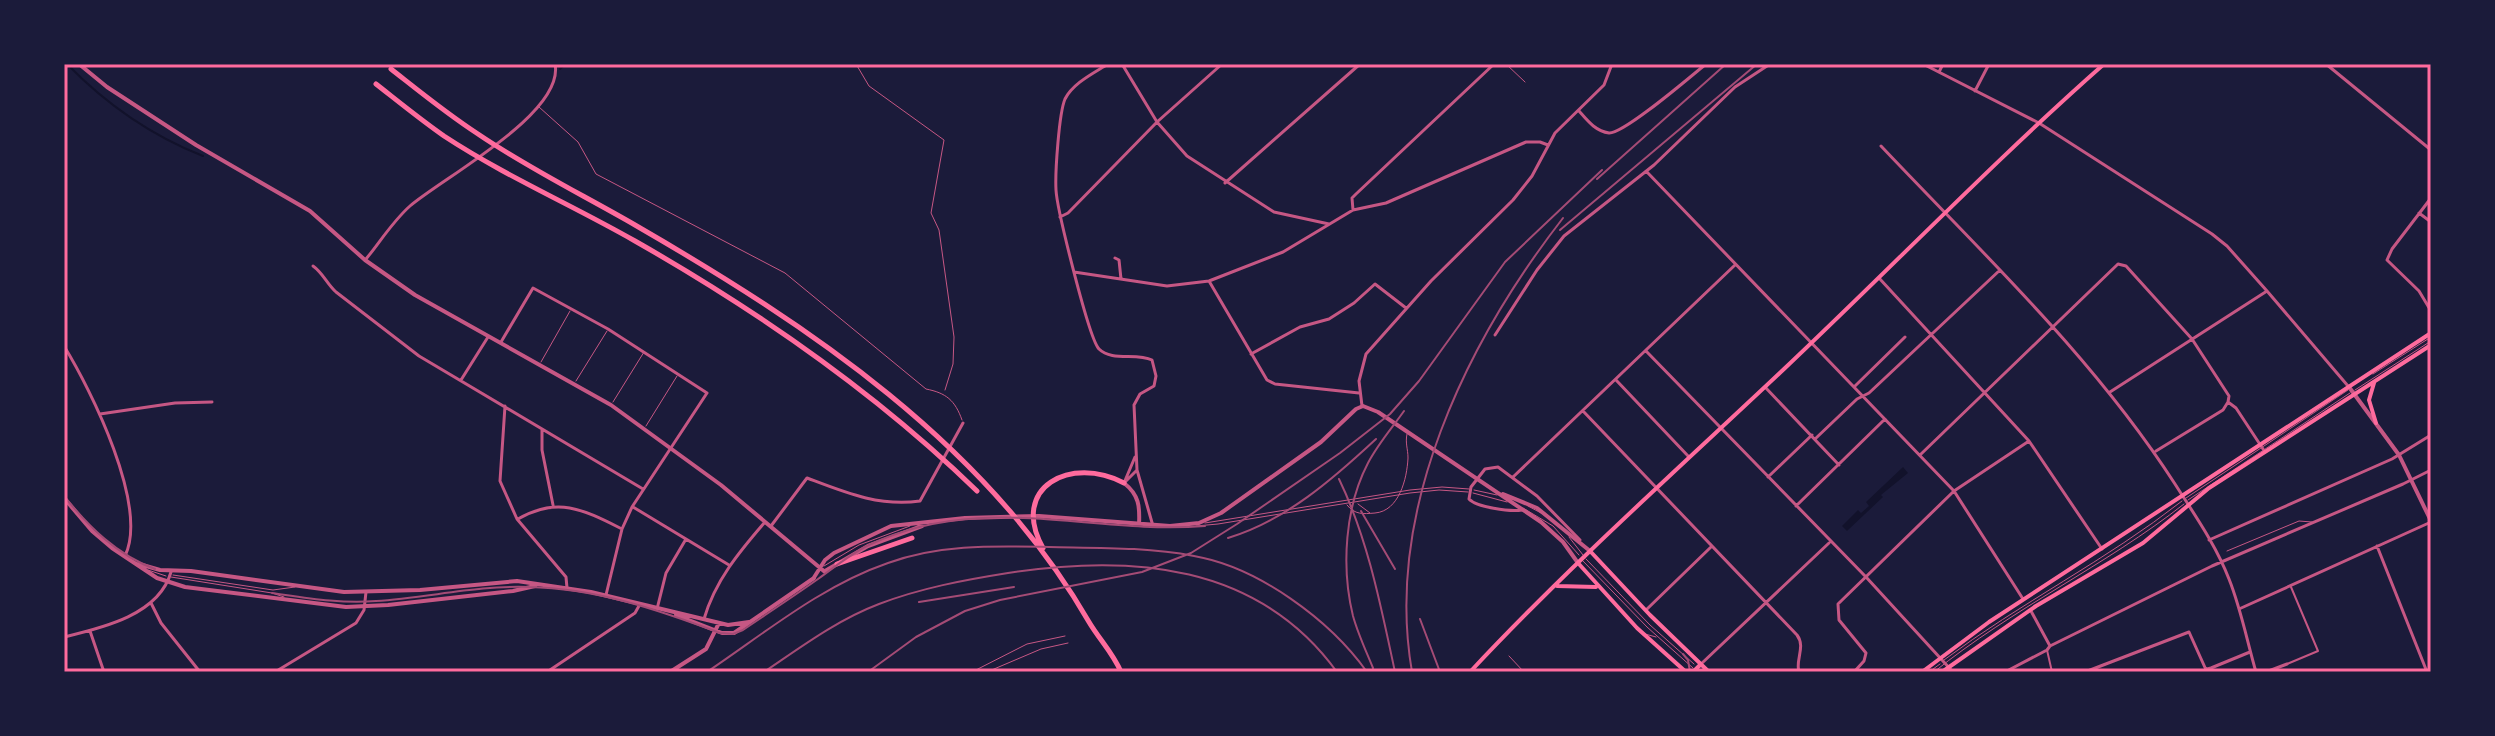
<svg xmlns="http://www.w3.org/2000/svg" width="2495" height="736" font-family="Helvetica,sans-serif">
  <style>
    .water { fill: #12122b }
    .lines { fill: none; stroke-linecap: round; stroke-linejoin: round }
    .stream { stroke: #12122b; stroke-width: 2 }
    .service { stroke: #c65784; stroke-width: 1 }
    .pedestrian { stroke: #c65784; stroke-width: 2 }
    .minor { stroke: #c65784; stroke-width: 3 }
    .tertiary { stroke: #c65784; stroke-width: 4 }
    .secondary { stroke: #ff6b9d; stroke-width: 4 }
    .trunk { stroke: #ff6b9d; stroke-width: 5 }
    .tram { stroke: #a44b75; stroke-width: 2 }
    .rail { stroke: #a44b75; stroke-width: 2 }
    .neatline { fill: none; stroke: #ff6b9d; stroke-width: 3 }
  </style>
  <rect width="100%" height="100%" fill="#1b1b3a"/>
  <path class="water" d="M1903,467L1908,473L1881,495L1883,497L1847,531L1842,526L1858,510L1861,513L1869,506L1866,502Z"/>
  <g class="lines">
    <path class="stream" d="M67,64C105,103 152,136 203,156
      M560,69L565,64"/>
    <path class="service" d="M856,64L869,86L944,140L931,213L939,230L954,337L953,364L945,390
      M1506,64L1525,82
      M539,107L578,142L596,174L785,273L926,389C946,393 955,400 962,420
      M541,362L570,311
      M2373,374L2431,337
      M576,381L607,331
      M2355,390L2431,341
      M613,402L644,352
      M646,426L677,376
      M1474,490L1497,495
      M1473,493L1507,502
      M2186,498L2348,390
      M2188,500L2350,393
      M1358,504L1370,513
      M1347,505C1355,515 1363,514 1375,513C1399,511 1407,479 1408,458C1408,449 1405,443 1407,434
      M1528,506L1541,513
      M1523,508L1553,526L1579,555
      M1205,523L1410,490L1442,487L1469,489
      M1196,526L1218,524L1410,493L1439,490L1468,492
      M1569,537L1583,555
      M2227,551L2299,521L2312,522
      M1586,559L1650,625L1694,664
      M1582,560L1647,627L1693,668
      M824,566L859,545L910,526
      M148,570L166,576
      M173,575L273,590L295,587
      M171,577L272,593L284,597
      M1645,634L1656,637
      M1509,656L1524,672
      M1944,660C2020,603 2107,560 2182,501
      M972,672L1027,644L1065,636
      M987,672L1041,649L1068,643
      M1929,672L1940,664
      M1934,672C2013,608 2105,566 2184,504"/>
    <path class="pedestrian" d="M2047,650L2052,672
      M2287,664L2318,651L2291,587"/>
    <path class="minor" d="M1108,64C1094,73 1073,83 1065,99C1059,113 1055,173 1056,190C1057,209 1089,339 1099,349C1112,362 1137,352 1152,360L1156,376L1154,386L1140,394L1134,405L1137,470L1153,526
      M1122,64L1157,122L1187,156L1274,212L1329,224
      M1923,64L2039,123L2212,234L2227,246L2267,291L2348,386
      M2326,64L2431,150
      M1939,72L1943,64
      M1975,91L1989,64
      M1579,111C1587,120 1595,131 1609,133C1624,134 1690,77 1706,64
      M1881,146C1984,255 2093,357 2175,484C2194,514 2216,545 2229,579C2241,609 2247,641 2256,672
      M1646,171L1954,491L2023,599
      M1225,183L1360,64
      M2431,198L2392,249L2387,260L2419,291L2431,311
      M1353,210L1352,198L1356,194L1494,64
      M2419,213L2431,222
      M1060,217L1068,213L1157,122L1222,64
      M1115,258L1119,260L1121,279
      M366,259C380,242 393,221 410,206C444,177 565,113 555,64
      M313,266C323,273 327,284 336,292L419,356L643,489
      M1074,272L1167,286L1209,281L1283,252L1353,210L1386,203L1526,142H1540L1548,145
      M1879,278L2029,441L2102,549
      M1209,281L1267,380L1275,384L1359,393
      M1495,335L1537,270L1564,236L1654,165L1735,87L1770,64
      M501,342L533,288L608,329L707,393L632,507L622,529L606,595
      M64,346C91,390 149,506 125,556
      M1646,351L1866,577L1953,672
      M1251,354L1300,327L1329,319L1354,303L1375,284L1406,308
      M461,380L488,337
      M1616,380L1689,457
      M1765,387L1839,465
      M1854,387L1905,337
      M2110,392L2267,291
      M505,406L500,481L517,519L566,577L567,588
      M1362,406L1359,381L1366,354L1431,281L1513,200L1532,176L1555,133L1604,85L1612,64
      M1583,411L1797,635C1806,647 1795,660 1799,672
      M100,414L175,403L212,402
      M542,430V450L553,505
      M1815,439L1857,399L1869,393L2000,270
      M2156,451L2223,410L2228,402
      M1920,455L2118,264L2126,266L2192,339L2229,396L2228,402L2236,408L2265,452
      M1513,477L1735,265
      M1768,477L1812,435
      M1124,483L1135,457
      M1124,483L1137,470
      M1796,506L1885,419
      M633,507L729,565
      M1522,510C1510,512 1476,507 1469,499L1471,487L1485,469L1498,467L1537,496L1580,540
      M518,519C558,496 584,510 622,529
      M771,526L807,478C844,492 879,507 920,501L963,423
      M2209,540L2392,459L2431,435
      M2377,546L2427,672
      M151,603L161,623L200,672
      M657,609L666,573L686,539
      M2239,609L2431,522
      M1646,610L1711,547
      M2031,611L2050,646
      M704,619C715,581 739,552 765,522
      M90,631L104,672
      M64,637C102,628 159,615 171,572
      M1701,664L1829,543
      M275,672L356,623L364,610L366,592
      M547,672L635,613L640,604
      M1854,672L1864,661L1866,653L1839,620L1838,604L1954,491L2029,441
      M2005,672L2047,650L2050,646L2212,566L2403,484L2431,470
      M2085,672L2189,632L2207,672
      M2194,672L2211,668L2250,652
      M2266,672L2287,664"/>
    <path class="tertiary" d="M79,64L107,87L196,145L310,211L365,260L415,295L611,405L721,485L825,572
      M2349,387L2399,455L2431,521
      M1124,483C1139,495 1140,506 1139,525
      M1503,494L1537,508L1590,551
      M64,498L92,531L112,548L157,578L185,587L346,607L388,605L513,591L535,586
      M139,564L160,570L191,571L344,592L420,590L517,581L591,592L728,625L749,622
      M825,571L868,546L922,526
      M813,579L825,560L834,553L891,526L965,518L1039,516L1170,526L1199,523L1221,513L1321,442L1356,409L1363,406L1378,412L1541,522L1563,542L1578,563
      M676,615L722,633H734L814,578
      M670,672L706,649L719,623"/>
    <path class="secondary" d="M2374,383L2369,400L2376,423
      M1590,551L1650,615L1709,672
      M1578,563L1637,628L1686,672
      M1557,586L1596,587
      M1470,672C1569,566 1678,469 1784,369C1891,268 1994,161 2104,64
      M1693,672L1701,664
      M1922,672L1989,622L2431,333
      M1942,672L2036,606L2143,543L2209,488L2431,345"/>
    <path class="trunk" d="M391,69C419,91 447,114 478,134C528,168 583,195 635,225C808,325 987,444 1089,622C1099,639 1113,653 1121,672
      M376,84C399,102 421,120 444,136C505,176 572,205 635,241C758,311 875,392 977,491
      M1043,548C1009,487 1071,455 1124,483
      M837,564L912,538"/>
    <path class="tram" d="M64,496C89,527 117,555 155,569
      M272,593C307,598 341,604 376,601C427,598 478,585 529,587C595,588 659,610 720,633L733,634L743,630C768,613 794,596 818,579C835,567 850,554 869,545C984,491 1087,535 1205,526
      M1683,654L1688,660L1690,672"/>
    <path class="rail" d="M1597,179L1726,64
      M1560,230L1757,64
      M1339,479C1368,539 1381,607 1395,672
      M1361,511L1395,569
      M1228,538C1285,521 1333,479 1376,439
      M919,602L1014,587
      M1420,619L1440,672
      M1373,668C1366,651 1358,634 1353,616C1341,567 1345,507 1368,463C1378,444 1392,428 1404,411
      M707,672C765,633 821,586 888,563C940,544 994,546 1049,547C1097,548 1147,547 1194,556C1258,567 1330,620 1367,672
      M764,672C801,647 837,620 879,604C921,588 964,580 1008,573C1131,554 1258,563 1337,672
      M868,672L916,637L965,611L1000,600L1142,572L1191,553L1237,524L1340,453L1390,414L1419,381L1505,262L1602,170
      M1412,672C1384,511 1466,343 1563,218"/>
  </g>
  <rect width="2495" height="736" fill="none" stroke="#1b1b3a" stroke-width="132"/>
  <rect x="66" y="66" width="2363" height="604" class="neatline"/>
</svg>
